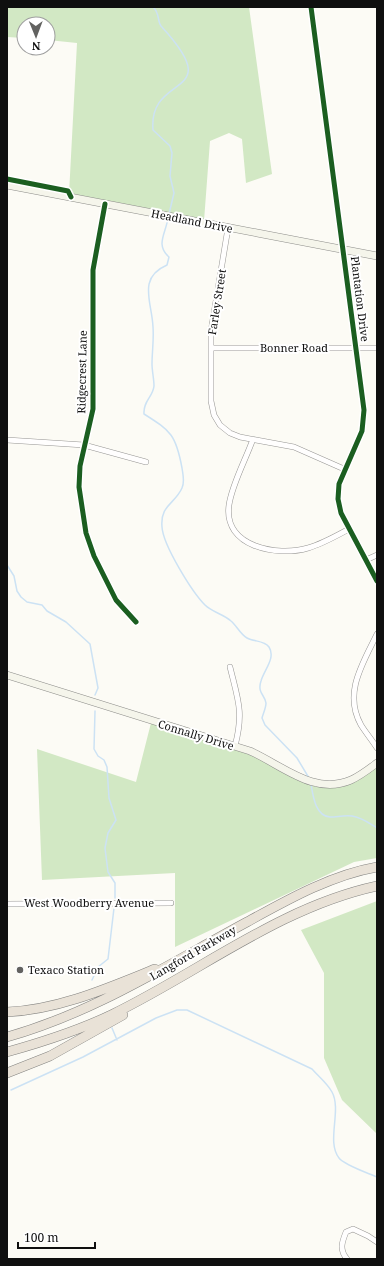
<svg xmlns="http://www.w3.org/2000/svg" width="384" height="1266" font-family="'Noto Serif',serif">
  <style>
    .forest { fill: #d2e8c4 }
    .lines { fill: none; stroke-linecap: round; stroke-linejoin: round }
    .stream { stroke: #cce2f4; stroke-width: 1.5 }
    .street-casing { stroke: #969593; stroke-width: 6 }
    .secondary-casing { stroke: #8c8c89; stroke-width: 8 }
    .highway-casing { stroke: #838380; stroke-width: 10 }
    .street { stroke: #fffefe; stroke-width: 5 }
    .secondary { stroke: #f5f5eb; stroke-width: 7 }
    .highway { stroke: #e9e2d7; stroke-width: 9 }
    .cycleway-casing { stroke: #fff; stroke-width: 8 }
    .cycleway { stroke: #1b5e20; stroke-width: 5 }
    .poi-dot { fill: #626260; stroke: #fff; stroke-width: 1.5 }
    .labels { text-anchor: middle; stroke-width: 4; stroke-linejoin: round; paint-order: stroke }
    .street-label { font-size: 11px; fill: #0f0f0f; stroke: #fff }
    .poi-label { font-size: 11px; fill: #0f0f0f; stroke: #fff; text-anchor: start }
  </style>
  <rect width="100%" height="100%" fill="#fcfbf5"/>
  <path class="forest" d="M7,7H249L272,174L246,183L242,139L229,133L210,141L204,221L69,194L77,43L48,40V24H24V38L7,37Z
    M151,723L238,749L281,768L316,787L350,783L377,763V858L354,862L175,947V873L42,880L37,749L136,782Z
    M377,901V1134L342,1100L324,1058V973L301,930Z"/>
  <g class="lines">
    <path class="stream" d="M153,7C160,13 157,21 161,26C229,100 148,71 153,130L170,146L172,153L170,176L174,193L169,214
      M168,218C166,233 155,245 169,257L167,265C137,278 152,302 153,327C154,340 152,352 152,364C152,371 154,379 154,386C153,397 143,401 144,414C171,431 176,435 182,468C183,475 185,482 182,488C175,504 160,505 162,527C163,545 192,592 205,605C212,612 223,614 231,621C237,626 240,634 247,638C254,642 264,640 269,647C276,658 264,670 261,681C257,693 265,695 266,703C266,708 263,714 262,718L265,725L297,758L309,778
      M7,565L14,576L17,591L21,597L27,602L42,605L47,611L66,622L90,644L98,688L95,695
      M95,711L94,749L98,756L104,760L107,767L109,798L116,820L108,833L105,848L108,872L115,883V898
      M311,784C313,795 315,816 330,817C337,817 344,815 352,816C361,817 369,823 377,828
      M92,980L98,967L108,959L114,908
      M112,1028L117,1040
      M11,1090L83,1057L156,1018L177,1010H187L312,1069C319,1077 327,1083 332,1092C342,1110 326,1142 339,1158C344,1165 368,1173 377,1177"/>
    <g class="street-casing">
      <path id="street" d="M311,7L364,410L362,431L339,484L338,499L341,513L377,581
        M105,204L93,270V409L80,466L79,487L86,533L94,556L116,600L136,622
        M228,228L211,331V401L214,415L220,425L230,433L240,437L294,447L344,469
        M211,348H377
        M253,439C246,459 232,484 229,505C223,547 277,557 308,548C322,544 336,536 349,529
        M7,440L84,445L146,462
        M366,560L377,555
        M377,634C363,663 343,693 361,725C366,733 372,740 377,748
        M230,667C238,700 244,712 235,746
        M7,904L171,903
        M347,1259C339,1250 342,1242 346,1232L353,1229L368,1236L377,1242"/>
    </g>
    <g class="secondary-casing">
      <path id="secondary" d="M7,185L377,256
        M7,675L250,751C282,765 314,796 351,780C360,776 369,769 377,763"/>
    </g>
    <g class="highway-casing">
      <path id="highway" d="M7,1012C58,1010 108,988 155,969
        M7,1037C95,1012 167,965 247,922C287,900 331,875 377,867
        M7,1052C43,1042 80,1030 113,1014C201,971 280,907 377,886
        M7,1073L50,1056L123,1015"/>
    </g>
    <use href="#street" class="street"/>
    <use href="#secondary" class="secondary"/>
    <use href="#highway" class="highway"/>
    <g class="cycleway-casing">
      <path id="cycleway" d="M311,7L364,410L362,431L339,484L338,499L341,513L377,581
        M7,179L68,191L71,197
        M105,204L93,270V409L80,466L79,487L86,533L94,556L116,600L136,622"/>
    </g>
    <use href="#cycleway" class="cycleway"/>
  </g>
  <circle class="poi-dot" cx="20" cy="970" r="4"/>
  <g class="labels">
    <g class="street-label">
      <text transform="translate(192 221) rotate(11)" y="4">Headland Drive</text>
      <text transform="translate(360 299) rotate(83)" y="4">Plantation Drive</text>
      <text transform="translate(217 302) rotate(-81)" y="4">Farley Street</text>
      <text x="294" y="352">Bonner Road</text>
      <text transform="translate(82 372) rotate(-89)" y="4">Ridgecrest Lane</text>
      <text transform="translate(196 735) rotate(17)" y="4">Connally Drive</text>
      <text x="89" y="907">West Woodberry Avenue</text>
      <text transform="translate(193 953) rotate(-30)" y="4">Langford Parkway</text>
    </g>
    <g class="poi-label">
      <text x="28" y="974">Texaco Station</text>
    </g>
  </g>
  <rect width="384" height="1266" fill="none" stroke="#0f0f0f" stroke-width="16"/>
  <g transform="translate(36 36) rotate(179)"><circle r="19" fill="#ffffff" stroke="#9f9f9f"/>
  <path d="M0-3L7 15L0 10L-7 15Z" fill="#626260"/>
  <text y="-6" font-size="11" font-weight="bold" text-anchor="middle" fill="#0f0f0f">N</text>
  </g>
  <path d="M18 1242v6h77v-6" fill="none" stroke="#0f0f0f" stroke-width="2"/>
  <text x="24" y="1242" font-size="12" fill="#0f0f0f" stroke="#ffffff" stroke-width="3" paint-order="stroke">100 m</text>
</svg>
